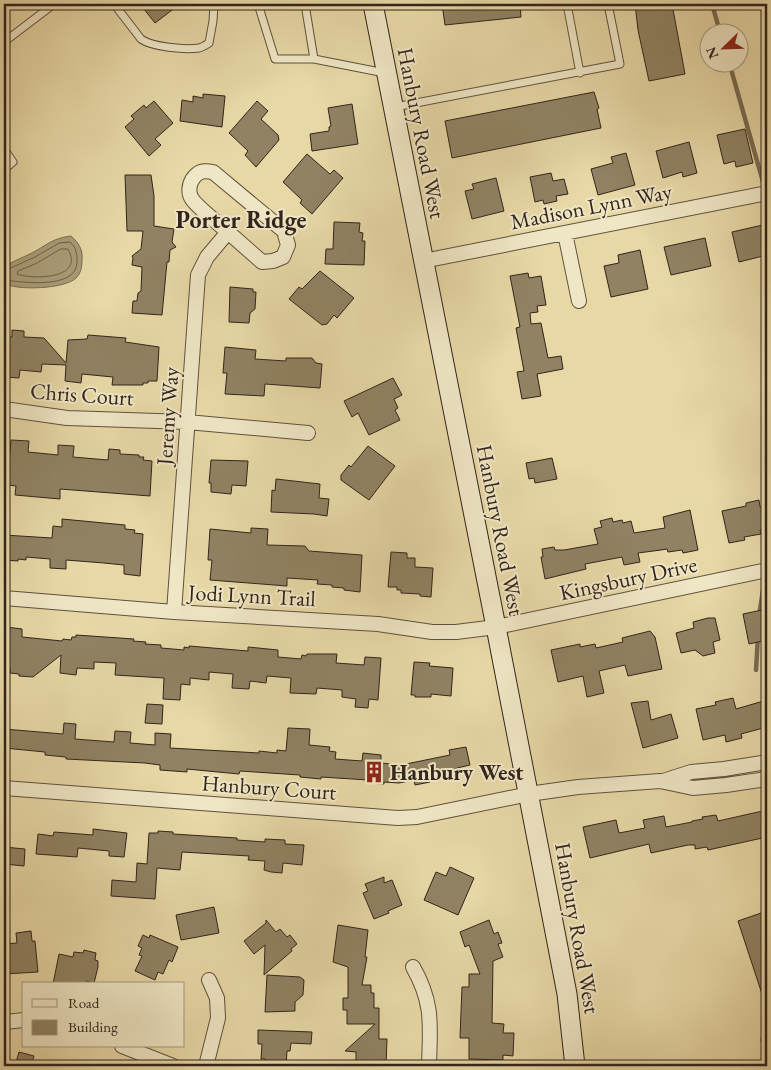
<svg xmlns="http://www.w3.org/2000/svg" width="771" height="1070" font-family="'EB Garamond',serif">
  <style>
    .water { fill: #a99b77; stroke: #796b52 }
    .lines { fill: none; stroke-linecap: round; stroke-linejoin: round }
    .shore { stroke: #6e6049; stroke-width: 1 }
    .stream { stroke: #796b52; stroke-width: 4.5 }
    .building { fill: #908263; stroke: #32241b }
    .service-casing { stroke: #5f513e; stroke-width: 9 }
    .minor-casing { stroke: #5f513e; stroke-width: 16 }
    .secondary-casing { stroke: #32241b; stroke-width: 21 }
    .service { stroke: #efe6c5; stroke-width: 7 }
    .minor { stroke: #efe6c5; stroke-width: 14 }
    .secondary { stroke: #efe6c5; stroke-width: 19 }
    .labels { text-anchor: middle; stroke-width: 4; stroke-linejoin: round; paint-order: stroke }
    .street-label { font-size: 22px; fill: #32241b; stroke: #efe6c5 }
    .poi-label { font-size: 22px; font-weight: bold; fill: #32241b; stroke: #efe6c5; text-anchor: start }
    .neighbourhood-label { font-size: 24px; font-weight: bold; fill: #32241b; stroke: #efe6c5 }
  </style>
  <rect width="100%" height="100%" fill="#e7d8a6"/>
  <filter id="stains"><feTurbulence type="fractalNoise" baseFrequency=".004" numOctaves="4"/><feColorMatrix values="0 0 0 0 .2 0 0 0 0 .09 0 0 0 0 .02 0 0 0 .5 -.17"/></filter>
  <radialGradient id="worn" r=".72"><stop offset=".6" stop-color="#630" stop-opacity="0"/><stop offset="1" stop-color="#630" stop-opacity=".3"/></radialGradient>
  <path class="water" d="M71,236C79,243 83,250 82,260C82,267 81,273 76,278C65,289 16,291 4,283V267C13,261 22,258 32,253C47,245 53,238 71,236Z"/>
  <g class="lines">
    <path class="shore" d="M61,249H68C85,279 34,280 17,274L18,271L37,263Z
      M4,271L35,257L59,243L70,242C77,248 77,255 77,263C75,290 21,282 4,280"/>
    <path class="stream" d="M712,4L720,32
      M729,62L763,182
      M759,616L764,583
      M756,670L758,636"/>
  </g>
  <path class="building" d="M140,4H180L155,23Z
    M442,4H520L521,17L445,25Z
    M635,4H672L685,74L649,81L638,30Z
    M594,92L599,108L597,109L601,128L452,158L445,121Z
    M203,94L225,96L222,127L180,121L182,100L193,102V96L203,98Z
    M154,101L173,123L155,139L161,145L149,156L125,127L134,119L131,116L144,105L146,108Z
    M257,101L268,111L261,119L278,135L279,140L256,167L245,155L248,151L229,133Z
    M352,104L358,144L312,151L310,134L329,131V127L331,126L328,108Z
    M745,129L753,163L736,167L735,161L724,164L717,135Z
    M689,142L697,173L683,177L682,172L663,178L656,151Z
    M626,153L635,185L598,195L591,169L613,163L611,157Z
    M307,154L330,174L334,170L343,178L312,214L300,203L302,200L283,182Z
    M551,173L553,181L564,179L568,194L556,196L557,201L544,204L543,200L535,202L530,177Z
    M125,175H151L154,196V226L174,229L172,242L176,247L170,250L169,262H167L162,315L132,313L133,301H137L138,293L141,291L142,267L132,265L133,258L132,256L141,249L143,231H127Z
    M496,178L504,211L472,219L465,191L474,189L472,184Z
    M334,222L360,223L359,232L363,233L362,241H365L364,265L325,264L326,249H333Z
    M767,224V255L739,262L732,232Z
    M705,238L711,266L671,275L664,247Z
    M640,250L648,289L611,297L604,266L619,263L618,255Z
    M320,271L354,298L337,318L334,315L327,324L322,325L289,299L299,287L302,289Z
    M528,273L529,278L541,276L546,305L537,306L538,312L530,313L531,324L541,323L548,358L561,356L563,369L537,374L541,396L522,399L517,372L524,371L516,328L520,327L510,276Z
    M230,287L253,289V292H256L255,309L250,313L249,323L229,322Z
    M12,330L24,331V337L44,338L66,363L68,340L87,339L88,335L126,338L125,342L159,347L157,381H148V383H143V385H112L113,377L82,374L81,383L65,381L66,365L42,364L41,372L20,370L19,378L4,377L6,337H12Z
    M225,347L256,350L255,359L286,361V358H312L316,363L322,364L320,388L265,384L264,396L225,394L227,373H223Z
    M393,378L402,395L394,399L398,408L395,410L400,420L369,435L358,413L352,417L344,401Z
    M11,440L29,441L28,452L58,455V445L74,446L73,457L108,460L109,449L120,450V454L139,455V457H144L143,460L152,461L150,496L60,489V499L15,495L16,486L7,485Z
    M368,446L395,466L369,500L341,480V475L349,465L351,467Z
    M552,458L557,479L535,483L534,478L529,479L526,463Z
    M211,460L248,461L246,486L232,485L231,494L211,492V483H209Z
    M276,479L320,484L319,498L329,499L327,516L314,514L271,512L272,490L275,491Z
    M759,500L760,507L765,506L767,528L760,530L761,534L744,537L745,540L729,543L722,511L746,506V503Z
    M690,510L698,550L683,553L682,550L668,552L667,549L661,550L638,553L640,562L624,565L622,557L585,564L586,569L545,579L541,557H543L542,549L554,547L555,550H564L598,544L594,529L602,527L600,521L612,518L613,522L622,520L623,523L631,521L634,533L665,528L663,517Z
    M62,519L125,525V529L135,530L134,533L143,534L140,576L124,574V565L104,563L66,560V569L50,568V559L26,557V560L18,559V561L4,560V535L52,538L53,526L62,527Z
    M251,528L268,529L267,545L305,546L309,551L362,555L360,592L344,590V588L332,587V585L317,584L318,580L287,578V586L210,580L212,560H208L210,529L251,533Z
    M391,552L407,553V558H415V567L433,568L431,597L420,596V594L401,593V590H397V587H388Z
    M767,609V640L749,644L743,614Z
    M708,618H715L720,640L713,642L715,653L703,656L695,650L681,653L676,633L694,628L693,622Z
    M6,627L22,629V637L62,641L63,639L71,640L72,637H76V635L134,639L133,641L146,642L145,644L161,645V648L184,650V647L189,648V646L248,651V647L278,650V657L301,659L302,655L306,656L307,654H337L336,663L364,665L365,657L381,658L378,700L369,699L368,708L355,707L356,699L342,697V690L317,688L316,694L290,693L291,678L267,676L266,683L250,681L249,689L232,688L233,674L209,672V680L190,678V685L181,684L180,700L163,699L164,678L115,675L116,663L94,662V669L77,668L76,675L60,673L61,655L33,677L19,676V674L10,673V668H4Z
    M650,631L655,637L662,669L628,676L625,665L599,671L604,693L587,697L583,676L558,682L551,650L580,644V647L595,644L596,648L623,642L622,638Z
    M414,662L430,663L429,666L453,668L451,696L431,694V697H415V695H411Z
    M733,698L736,709L767,700V727L741,734L742,738L726,742L725,735L703,740L696,709L716,705L715,702Z
    M648,701L651,720L671,714L678,738L643,748L631,703Z
    M147,704L163,705L162,724L145,723Z
    M64,723L76,724L75,739L114,742L115,731L131,732L130,743L155,745V733L171,734L170,748L259,753V751L277,753V750L286,751L288,728L310,729L309,745L330,747L329,751L336,752L335,759L362,761L363,753L381,755V763L401,765L450,755L449,750L466,747L470,765L457,768L458,771L447,773V777L429,780L430,782L415,785L414,780L399,783L384,782V784L367,783L368,780L321,777V779L300,777V775L240,771L239,774L187,769V772L160,770V765L145,763L66,759V757L45,755V752L4,748V729L63,734Z
    M767,810V837L708,850L707,847L695,849V845H688L651,853L649,844L590,858L583,827L616,820L619,833L645,828L643,820L664,816L666,827L692,822V821L703,819L702,817L716,815L718,821Z
    M93,829L127,833L124,857L109,856V851L78,848L77,857L36,854L38,834L53,836L54,832L93,835Z
    M158,831L173,832V834L237,838V840L265,842V839L285,840V844L304,845L302,865L283,863L282,873L271,872L264,870L265,861L248,860L249,856L182,852L180,870L157,868L155,899L111,896L112,880L136,882L137,863L147,864L149,833H158Z
    M4,847L25,849L24,866L4,864Z
    M450,867L474,878L458,915L424,900L436,872L446,876Z
    M384,877V883L392,880L402,905L388,911L389,913L374,919L363,893L368,891L365,884Z
    M214,907L219,933L181,940L176,915Z
    M767,911V1003H765L738,921Z
    M266,920L276,932L280,929L287,937L290,935L297,944L291,949L292,951L264,975L265,945L254,954L244,941L266,923Z
    M489,920L494,934L498,932L502,943L498,944L503,957L493,961L492,1023L504,1024L503,1033H514L513,1056L503,1055V1060L469,1059V1038H460L462,987H469V974H480L469,945L465,947L460,932Z
    M338,925L368,930L365,957H367L362,985H371V993H374V1008H379V1039H387L386,1066H359L356,1062V1052L345,1051L375,1024H347V1010H343V998H348V967L333,962Z
    M31,931L32,941H35L38,972L4,974V944L17,943L16,933Z
    M143,935L149,938L150,935L178,947L172,962L169,960L163,974L158,972L155,980L135,971L142,956L139,955L142,948L138,946Z
    M84,950L96,953L95,960L98,961V967L94,983L86,981V984H53L59,954L73,957L74,952L83,953Z
    M267,975L300,977L304,980L303,995L295,1002V1011L265,1012Z
    M258,1030L312,1032L311,1044L291,1043L290,1051H287L286,1066H265V1059H261L262,1044H258Z
    M19,1052L34,1056L31,1066H15Z"/>
  <g class="lines">
    <g class="service-casing">
      <path id="service" d="M114,4L141,39C152,47 185,50 199,48C203,47 206,45 209,43L213,21L214,4
        M258,4L275,59H314
        M305,4L314,59L385,73
        M567,4L580,73
        M4,42L54,4
        M395,107L620,64L608,4
        M4,149L13,162L4,170
        M765,1040L767,1047"/>
    </g>
    <g class="minor-casing">
      <path id="minor" d="M565,233L579,301
        M423,261L767,193
        M4,409L67,418L187,422L308,433
        M4,598L174,612L378,624L432,632H456L496,627L767,570
        M174,612L198,275L207,257L228,232C219,224 197,207 192,199C188,193 189,185 192,180C198,171 203,170 213,172L284,231L288,245L283,257L273,261L262,262L228,232
        M663,781L691,772L724,769L767,762
        M4,788L398,818L417,817L529,794L578,787L660,781L693,788L726,785L767,779
        M413,967C434,1004 430,1026 429,1066
        M4,1022L24,1020
        M122,1046L173,1066
        M206,1066L218,1018L217,998L209,980"/>
    </g>
    <g class="secondary-casing">
      <path id="secondary" d="M373,4L496,627L567,994L575,1066"/>
    </g>
    <use href="#service" class="service"/>
    <use href="#minor" class="minor"/>
    <use href="#secondary" class="secondary"/>
  </g>
  <defs>
    <g id="building-bare" transform="scale(1.725)"><path d="M-4-6H4V6H1V3H-1V6H-4ZM-2.5-4.3h1.7v1.8h-1.7ZM.8-4.3h1.7v1.8H.8ZM-2.5-1h1.7V.8h-1.7ZM.8-1h1.7V.8H.8Z" fill="#8f2418" stroke="#efe6c5" stroke-width="2.5" paint-order="stroke"/></g>
  </defs>
  <g fill-rule="evenodd">
    <use href="#building-bare" x="374" y="772"/>
  </g>
  <g class="labels">
    <g class="street-label">
      <text transform="translate(422 133) rotate(79)" y="8">Hanbury Road West</text>
      <text transform="translate(591 206) rotate(-11)" y="8">Madison Lynn Way</text>
      <text transform="translate(82 394) rotate(4)" y="8">Chris Court</text>
      <text transform="translate(167 416) rotate(-86)" y="8">Jeremy Way</text>
      <text transform="translate(501 530) rotate(79)" y="8">Hanbury Road West</text>
      <text transform="translate(628 578) rotate(-12)" y="8">Kingsbury Drive</text>
      <text transform="translate(252 595) rotate(3)" y="8">Jodi Lynn Trail</text>
      <text transform="translate(269 787) rotate(4)" y="8">Hanbury Court</text>
      <text transform="translate(578 928) rotate(80)" y="8">Hanbury Road West</text>
    </g>
    <g class="poi-label">
      <text x="390" y="780">Hanbury West</text>
    </g>
    <g class="neighbourhood-label">
      <text x="241" y="228">Porter Ridge</text>
    </g>
  </g>
  <rect width="771" height="1070" fill="none" stroke="#e7d8a6" stroke-width="20"/>
  <rect x="5" y="5" width="761" height="1060" fill="none" stroke="#32241b" stroke-width="2.5"/>
  <rect x="10" y="10" width="751" height="1050" fill="none" stroke="#32241b"/>
  <rect x="22" y="982" width="162" height="65" fill="#efe6c5" stroke="#a39881"/>
  <rect x="32" y="999" width="25" height="8" fill="#efe6c5" stroke="#a39881"/>
  <text x="68" y="1008" font-size="15" fill="#32241b">Road</text>
  <rect x="32" y="1020" width="25" height="15" fill="#908263" stroke="#a39881"/>
  <text x="68" y="1032" font-size="15" fill="#32241b">Building</text>
  <g transform="translate(724 48) rotate(247)"><circle r="24" fill="#efe6c5" stroke="#a39881"/>
  <path d="M0-4L9 19L0 12L-9 19Z" fill="#8f2418"/>
  <text y="-8" font-size="14" font-weight="bold" text-anchor="middle" fill="#32241b">N</text>
  </g>
  <rect width="100%" height="100%" filter="url(#stains)"/>
  <rect width="100%" height="100%" fill="url(#worn)"/>
</svg>
